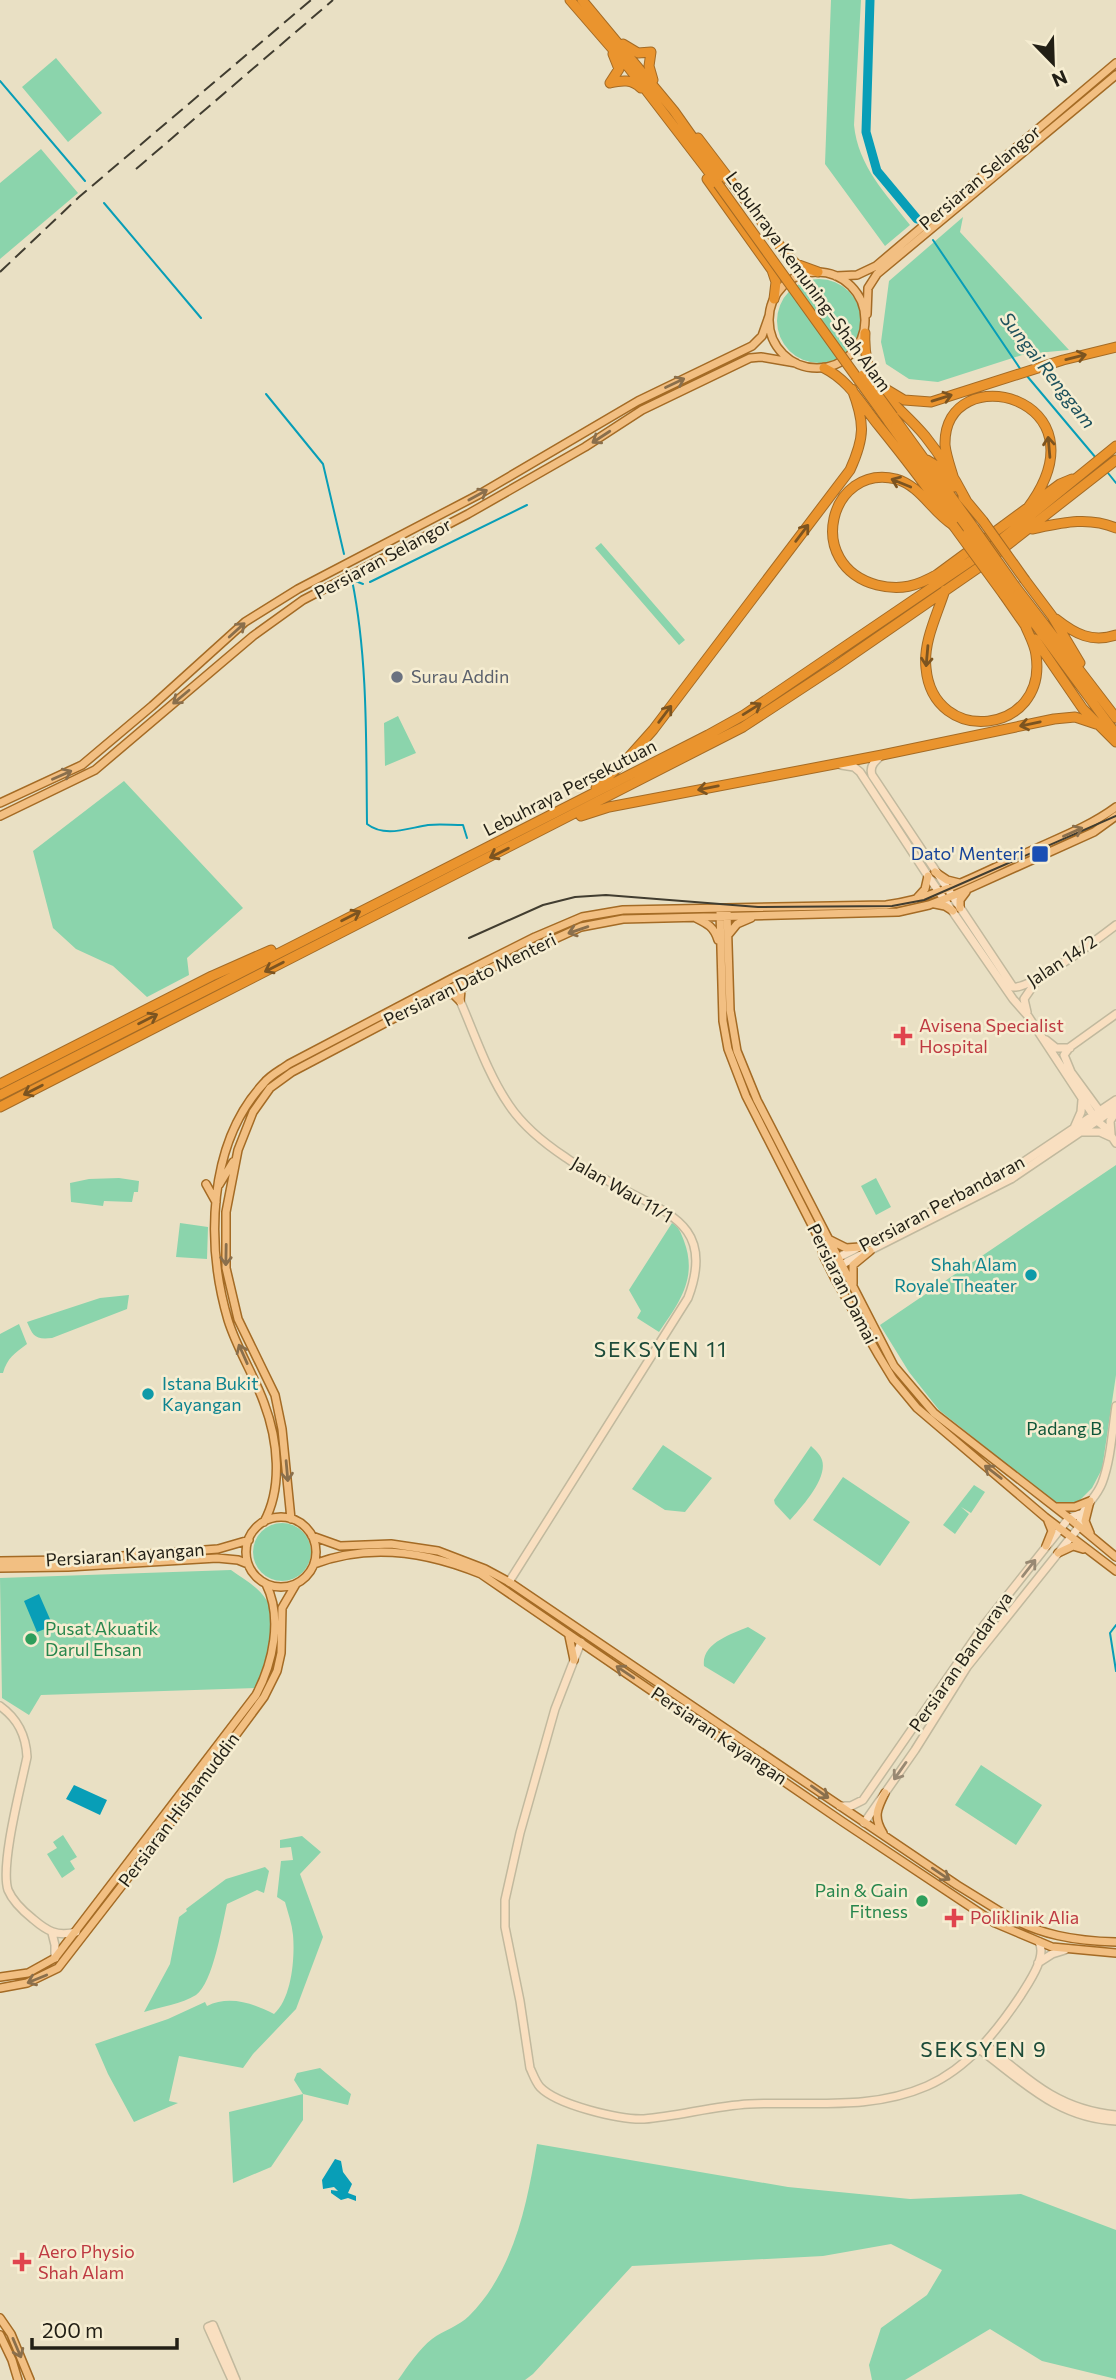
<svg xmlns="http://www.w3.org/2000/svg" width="1116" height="2380" font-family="Commissioner,sans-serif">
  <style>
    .green { fill: #8bd4ac }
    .water { fill: #089eb7 }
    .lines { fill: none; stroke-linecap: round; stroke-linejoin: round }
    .stream { stroke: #089eb7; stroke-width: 2 }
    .river { stroke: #089eb7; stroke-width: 9 }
    .secondary-casing { stroke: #c1b99e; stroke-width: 10 }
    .primary-casing { stroke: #a46b25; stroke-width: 10 }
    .highway-casing { stroke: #a46b25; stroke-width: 11 }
    .secondary { stroke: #f9dfc0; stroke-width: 7 }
    .primary { stroke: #f2bf82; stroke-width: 7 }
    .highway { stroke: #ea942e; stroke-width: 9 }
    .tram { stroke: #413d30; stroke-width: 2 }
    .rail { stroke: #413d30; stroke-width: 2; stroke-dasharray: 14 7; stroke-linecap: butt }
    .highway-bridge-casing { stroke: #a46b25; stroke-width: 11; stroke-linecap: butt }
    .highway-bridge { stroke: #ea942e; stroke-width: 9 }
    .oneway { stroke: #7c5420 }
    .oneway2 { stroke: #8a6f4c }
    .oneway3 { stroke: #988973 }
    .worship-dot { fill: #6b7280; stroke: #f6edd1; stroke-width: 2.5 }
    .transit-dot { fill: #1a4fb4; stroke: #f6edd1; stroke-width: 2.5 }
    .health-dot { fill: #e0444e; stroke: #f6edd1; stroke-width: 2.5 }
    .culture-dot { fill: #0f9aa8; stroke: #f6edd1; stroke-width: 2.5 }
    .leisure-dot { fill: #2e9e5b; stroke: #f6edd1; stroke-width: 2.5 }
    .labels { text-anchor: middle; stroke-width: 5; stroke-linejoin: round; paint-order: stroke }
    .street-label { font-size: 18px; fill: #221f15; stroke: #f6edd1 }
    .worship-label { font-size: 18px; fill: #5b616d; stroke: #f6edd1; text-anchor: start }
    .transit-label { font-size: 18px; fill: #164399; stroke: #f6edd1; text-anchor: end }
    .health-label { font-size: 18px; fill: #be3a42; stroke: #f6edd1; text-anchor: start }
    .culture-label { font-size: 18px; fill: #0d838f; stroke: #f6edd1; text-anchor: end }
    .park-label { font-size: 18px; fill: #0e5638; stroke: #f6edd1 }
    .leisure-label { font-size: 18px; fill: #27864d; stroke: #f6edd1; text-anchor: start }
    .water-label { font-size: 19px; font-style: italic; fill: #1f525d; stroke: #f6edd1 }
    .quarter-label { font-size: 21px; letter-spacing: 2px; fill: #1c4b39; stroke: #f6edd1 }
  </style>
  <rect width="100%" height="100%" fill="#e9e0c4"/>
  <path class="green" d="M831,0H861L854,125C858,166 886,194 910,225L885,246L825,164Z
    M56,58L102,113L68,142L22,87Z
    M41,149L78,193L0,259V183Z
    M963,217L960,232L1069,350L1025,354L938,382L909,379L886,364L881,342L889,281Z
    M777 321a42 42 0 1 1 84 0a42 42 0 1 1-84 0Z
    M601,543L685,640L679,645L595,548Z
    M398,716L416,753L385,766L384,723Z
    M124,781L243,908L187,958L189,975L147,997L113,966L76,949L53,928L33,851Z
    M1116,1165V1375L1102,1469L1092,1488L1076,1504L1060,1507L939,1410L909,1372L880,1325Z
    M119,1178L139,1181L138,1192H134L132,1202L104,1201L103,1206L71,1202L70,1183L89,1179Z
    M876,1178L891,1207L876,1215L861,1186Z
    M180,1223L208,1227L207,1259L176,1257Z
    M672,1223C679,1227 681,1233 684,1241C698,1278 679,1303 659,1332L637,1318L641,1311L629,1290Z
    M129,1295L127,1309L52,1338C35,1340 33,1336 27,1322L100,1298Z
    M19,1324L27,1344C15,1353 7,1358 3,1373H0V1334Z
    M663,1445L712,1478L685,1512L665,1510L632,1489Z
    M811,1446C815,1450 820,1454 822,1460C828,1478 802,1507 790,1520L775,1504L774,1500Z
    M843,1477L910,1522L880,1566L813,1520Z
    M974,1485L985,1492L971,1513L961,1507L969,1514L955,1534L943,1525Z
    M253 1552a29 29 0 1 1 58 0a29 29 0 1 1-58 0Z
    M231,1570C242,1578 257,1586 265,1598C282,1619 264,1667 256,1688L41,1695L29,1715L2,1698L0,1578Z
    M748,1627L766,1638L734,1684L704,1666C701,1643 732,1634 748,1627Z
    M981,1765L1042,1805L1016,1845L955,1805Z
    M63,1835L77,1857L70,1861L75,1869L62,1878L47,1854L57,1848L53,1842Z
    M302,1836L321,1852L300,1874L323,1937L296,2009L253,2054L243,2068L179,2056L169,2101L178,2103L134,2122L108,2074L95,2044L168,2019L205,2002L207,2006C229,1995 253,2003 274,2014C292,1998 295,1957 293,1935C292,1924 288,1913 285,1902L277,1897L281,1861L293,1860L291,1847L280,1848V1840Z
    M265,1867L269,1871L264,1893L257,1890L227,1904C222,1926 213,1983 196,1995C182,2004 160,2007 144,2012L170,1964L179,1917L187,1911L186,1909L226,1879Z
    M320,2068L351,2094L348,2105L303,2094V2120L271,2167L233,2183L229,2112L303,2094L294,2080L297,2073Z
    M537,2144L788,2187L910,2199L1021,2194L1116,2230V2379L1042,2361L990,2329L905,2380H872L869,2365L881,2328L927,2295L942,2270L891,2244L823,2256L632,2266L533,2374L525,2380H398C408,2366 419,2349 432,2339C444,2330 459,2326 469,2316C514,2271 527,2205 537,2144Z"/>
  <path class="water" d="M39,1594L53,1626L37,1632L24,1601Z
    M74,1785L107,1800L100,1815L66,1799Z
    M335,2159L341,2161L343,2172L352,2184L348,2193L356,2196V2201L348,2198L341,2200L331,2193V2190L338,2191L334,2187L323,2189L322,2180Z"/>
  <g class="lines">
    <path class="stream" d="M0,81L85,181
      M104,203L201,318
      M933,240L1021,370
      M1027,376L1096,458
      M266,394L323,464L344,554
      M1108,473L1116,483
      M352,580C368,659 366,743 367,824C385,838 408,828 428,825C439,824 451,825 463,825L467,838
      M353,580L363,584
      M370,582L527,505
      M1116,1625L1110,1633L1116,1671"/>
    <path class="river" d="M870,0L866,132L877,171L917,219"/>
    <g class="secondary-casing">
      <path id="secondary" d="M882,755C875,761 869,766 872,775L1013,987C1030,990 1099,938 1116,925
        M841,765L854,767L860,772L928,876L1013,999L1028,1016L1097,1121L1106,1128L1116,1143
        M458,996C474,1032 487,1073 509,1105C523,1126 544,1143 565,1157C577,1165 589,1174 603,1178C659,1212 718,1219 688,1298L509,1582
        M1027,1012L1024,999L1035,983
        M1046,1040L1056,1048H1070
        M1101,1113L1071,1072L1064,1055L1070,1047L1116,1014
        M1074,1128L1081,1112L1082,1100
        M1082,1132H1100L1111,1137
        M1111,1134L1110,1121L1116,1112
        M837,1258L1001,1177L1116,1100
        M841,1265L1011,1179L1116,1108
        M581,1642L555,1709L520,1833L505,1900V1927L520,2001L530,2068C533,2074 535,2081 540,2087C557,2105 620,2120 644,2119C679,2116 714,2106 749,2104C809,2101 870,2111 927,2086C968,2068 997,2031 1021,1995C1029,1982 1047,1957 1039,1942
        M0,1706C18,1719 26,1735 27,1757C21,1786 0,1865 8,1890C13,1902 23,1911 33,1919C47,1931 57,1937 76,1932
        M840,1806H851L863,1800L984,1625L1069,1518L1080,1514
        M864,1823L915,1750L967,1667L1079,1527C1081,1506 1095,1501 1102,1483C1111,1459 1112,1432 1116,1406
        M52,1933L55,1945V1958
        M1038,1963L1052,1954L1065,1950
        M985,2044C1027,2079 1058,2110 1116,2115
        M979,2049C1024,2082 1057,2118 1116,2121
        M232,2380L208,2327L213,2325L236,2380"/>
    </g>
    <g class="primary-casing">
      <path id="primary" d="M769 320a48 48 0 1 1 96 0a48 48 0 1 1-96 0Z
        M836,276L857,275L876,266L1116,63
        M867,314L868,288L877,274L1116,75
        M0,803L82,765L152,706L245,622L298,589L478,495L638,401L752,346L762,336L769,316
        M0,816L95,770L253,636L303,600L468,514L585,447L642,410L750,358L761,357L796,363
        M935,872L947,880L959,883
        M916,899L925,889L928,876
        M935,904L945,906L953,911
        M960,908V900L966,892
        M720,912L723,1021L728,1049L746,1096L820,1241
        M727,912L730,1010L737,1051L757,1100L894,1366L934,1413L1069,1518L1116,1557
        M696,918C708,924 714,927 718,940
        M728,935L737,924L751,918
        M440,995L453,994L460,1001
        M460,1001L461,990L469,981
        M206,1184L216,1202
        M219,1185L233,1162
        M830,1240L846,1248L860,1247
        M820,1242L823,1255L835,1279L879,1356L893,1379L917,1408L1045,1517L1116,1571
        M853,1284V1265L870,1251
        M1057,1507H1075L1090,1501
        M246 1552a35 35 0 1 1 70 0a35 35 0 1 1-70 0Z
        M291,1519L282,1429L275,1395L238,1319L226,1268V1212L238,1150L253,1112L270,1088L292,1072L480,973L581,927L623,919L898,912L929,905L952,896L1094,832L1116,816
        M264,1522C283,1487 278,1440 264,1403C254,1375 237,1349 228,1320C206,1245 207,1144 264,1083C270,1075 281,1070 289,1064L451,979L535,937L582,917L623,910L886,905C935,899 980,874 1026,853C1056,839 1089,827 1116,807
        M1090,1533L1085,1521L1090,1501
        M312,1536L340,1546L391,1544L438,1551L485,1569L509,1582L957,1885L1004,1914C1039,1935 1075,1941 1116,1942
        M1046,1546L1052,1531L1048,1521
        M1058,1553L1073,1546L1083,1549
        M0,1561L67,1560L218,1549L249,1540
        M314,1564C369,1543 428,1552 481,1574L843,1822L995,1923L1052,1947L1116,1953
        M0,1568L68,1567L217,1558L238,1560L248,1564
        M569,1636L574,1660
        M883,1833C873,1817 877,1809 885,1793
        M0,1977L28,1973L55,1958L256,1695C273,1663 283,1618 266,1584
        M0,1988L27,1983L58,1968L175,1817L264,1697L277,1671L281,1653L282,1608L296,1584
        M0,2318L11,2334L30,2380
        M0,2335L12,2360L18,2380"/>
    </g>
    <g class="highway-casing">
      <path id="highway" d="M570,0L629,68L718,184
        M582,0L674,111L722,179
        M623,44L638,53L651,52L649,66L653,80
        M610,83L619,69L613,54
        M610,83C622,80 632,79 641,88
        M698,138L787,255L796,264L818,272
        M707,179L772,270L776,282L774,299
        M865,333C862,388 895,400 925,436C941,456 954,477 966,500
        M824,368C850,381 861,404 879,426C904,457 928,487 950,521
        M879,385L904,400L931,402L1063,360L1116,347
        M893,416L974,528
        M888,421L968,532
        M927,460L937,466L954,487
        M953,476C950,466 946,455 945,445C943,356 1112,396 1027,509
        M963,497L983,521
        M1032,529C1061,523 1088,516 1116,528
        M938,574C917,586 901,591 877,585C803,565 830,463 896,479C921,486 932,512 953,525
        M935,576L1060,484L1072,479
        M1025,580L1052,616L1080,663
        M1015,586L1116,718
        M945,590C937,615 923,642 926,668C933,747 1048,735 1036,655C1035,645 1029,635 1025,625
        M1010,590L1116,734
        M1004,595L1027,628
        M1056,619C1075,634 1092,643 1116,635
        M1035,639L1083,709L1116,742
        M596,788L628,758L653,730L850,470C865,437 865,423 852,389
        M581,816L609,807L882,755L1054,719L1075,717L1096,724
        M0,1084L212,976L271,950
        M0,1095L708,735L744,715L993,546L1116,446
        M0,1107L743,727L836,666L978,568L1116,460"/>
    </g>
    <use href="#secondary" class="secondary"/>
    <use href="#primary" class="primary"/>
    <use href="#highway" class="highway"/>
    <path class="tram" d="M469,938L543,905L575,897L606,895L758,907L892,906L924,900L1116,816"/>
    <path class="rail" d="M136,169L333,0
      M0,272L79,197L311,0"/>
    <g class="highway-bridge-casing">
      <path id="highway-bridge" d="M718,184L888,421
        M863,375L893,416
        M983,521L1025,580
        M953,525L1004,595
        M974,528L1015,586
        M968,532L1010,590"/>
    </g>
    <use href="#highway-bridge" class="highway-bridge"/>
  </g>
  <defs><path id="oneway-shaft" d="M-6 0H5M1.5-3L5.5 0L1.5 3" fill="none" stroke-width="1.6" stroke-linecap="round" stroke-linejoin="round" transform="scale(1.75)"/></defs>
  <g class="oneway">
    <use href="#oneway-shaft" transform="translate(1076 357) rotate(-14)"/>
    <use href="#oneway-shaft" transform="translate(942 398) rotate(-17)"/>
    <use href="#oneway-shaft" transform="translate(1049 447) rotate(-95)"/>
    <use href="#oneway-shaft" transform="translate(901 483) rotate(-158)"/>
    <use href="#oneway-shaft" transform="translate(802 533) rotate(-53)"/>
    <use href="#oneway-shaft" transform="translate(927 656) rotate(95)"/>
    <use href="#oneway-shaft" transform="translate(752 709) rotate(-32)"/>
    <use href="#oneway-shaft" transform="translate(665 714) rotate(-53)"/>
    <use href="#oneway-shaft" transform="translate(1030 724) rotate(168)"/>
    <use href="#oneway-shaft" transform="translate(708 788) rotate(169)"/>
    <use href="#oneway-shaft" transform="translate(499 853) rotate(153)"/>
    <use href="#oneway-shaft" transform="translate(351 916) rotate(-27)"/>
    <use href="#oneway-shaft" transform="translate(274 967) rotate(153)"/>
    <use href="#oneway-shaft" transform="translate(148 1019) rotate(-27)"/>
    <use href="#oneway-shaft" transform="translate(33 1090) rotate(153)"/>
  </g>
  <g class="oneway2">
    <use href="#oneway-shaft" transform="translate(675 383) rotate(-25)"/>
    <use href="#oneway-shaft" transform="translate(601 437) rotate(147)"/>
    <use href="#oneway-shaft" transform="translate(478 495) rotate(-29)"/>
    <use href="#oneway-shaft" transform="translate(237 630) rotate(-42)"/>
    <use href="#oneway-shaft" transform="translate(181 697) rotate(140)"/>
    <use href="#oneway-shaft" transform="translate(62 775) rotate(-24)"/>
    <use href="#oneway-shaft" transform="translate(1073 832) rotate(-24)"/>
    <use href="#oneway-shaft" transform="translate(578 930) rotate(161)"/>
    <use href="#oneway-shaft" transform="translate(226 1255) rotate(91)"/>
    <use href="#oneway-shaft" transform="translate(243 1354) rotate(-114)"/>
    <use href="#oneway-shaft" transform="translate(287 1471) rotate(85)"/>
    <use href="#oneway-shaft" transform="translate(993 1472) rotate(-142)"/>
    <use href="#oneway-shaft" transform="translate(625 1672) rotate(-146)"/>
    <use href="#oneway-shaft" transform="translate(820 1792) rotate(35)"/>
    <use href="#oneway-shaft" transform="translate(941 1874) rotate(34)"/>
    <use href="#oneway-shaft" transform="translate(37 1979) rotate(158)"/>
    <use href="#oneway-shaft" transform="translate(17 2348) rotate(67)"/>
  </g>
  <g class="oneway3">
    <use href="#oneway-shaft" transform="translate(1029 1568) rotate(-52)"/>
    <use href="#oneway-shaft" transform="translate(900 1771) rotate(125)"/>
  </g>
  <circle class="worship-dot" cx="397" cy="677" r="7"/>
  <rect class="transit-dot" x="1031" y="845" width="18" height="18" rx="3.5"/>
  <g class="health-dot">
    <path d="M899.5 1025.5h7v7h7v7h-7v7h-7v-7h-7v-7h7z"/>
    <path d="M950.5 1907.5h7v7h7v7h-7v7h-7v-7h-7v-7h7z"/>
    <path d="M18.5 2251.5h7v7h7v7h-7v7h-7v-7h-7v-7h7z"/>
  </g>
  <g class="culture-dot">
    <circle cx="1031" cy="1275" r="7"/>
    <circle cx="148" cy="1394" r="7"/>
  </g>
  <g class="leisure-dot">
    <circle cx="31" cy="1639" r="7"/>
    <circle cx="922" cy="1901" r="7"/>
  </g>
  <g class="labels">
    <g class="street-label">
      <text transform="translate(980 178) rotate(-40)" y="6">Persiaran Selangor</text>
      <text transform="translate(808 282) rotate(54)" y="6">Lebuhraya Kemuning–Shah Alam</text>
      <text transform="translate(383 559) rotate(-28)" y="6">Persiaran Selangor</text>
      <text transform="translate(570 788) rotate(-27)" y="6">Lebuhraya Persekutuan</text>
      <text transform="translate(1062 961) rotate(-33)" y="6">Jalan 14/2</text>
      <text transform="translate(470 980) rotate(-26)" y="6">Persiaran Dato Menteri</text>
      <text transform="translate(622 1190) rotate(30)" y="6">Jalan Wau 11/1</text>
      <text transform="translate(942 1204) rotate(-28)" y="6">Persiaran Perbandaran</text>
      <text transform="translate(842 1284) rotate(63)" y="6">Persiaran Damai</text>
      <text transform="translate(125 1555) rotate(-4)" y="6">Persiaran Kayangan</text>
      <text transform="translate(961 1662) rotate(-55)" y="6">Persiaran Bandaraya</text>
      <text transform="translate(719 1736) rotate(34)" y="6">Persiaran Kayangan</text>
      <text transform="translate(179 1810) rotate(-53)" y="6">Persiaran Hishamuddin</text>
    </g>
    <g class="worship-label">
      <text x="411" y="683">Surau Addin</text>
    </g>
    <g class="transit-label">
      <text x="1024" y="860">Dato' Menteri</text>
    </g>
    <g class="health-label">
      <text x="919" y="1032">Avisena Specialist<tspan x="919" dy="21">Hospital</tspan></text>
      <text x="970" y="1924">Poliklinik Alia</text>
      <text x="38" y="2258">Aero Physio<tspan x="38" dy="21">Shah Alam</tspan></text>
    </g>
    <g class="culture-label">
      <text x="1017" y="1271">Shah Alam<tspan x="1017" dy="21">Royale Theater</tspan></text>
      <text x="162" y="1390" text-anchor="start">Istana Bukit<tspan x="162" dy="21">Kayangan</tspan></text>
    </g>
    <g class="park-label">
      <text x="1064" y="1435">Padang B</text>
    </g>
    <g class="leisure-label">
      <text x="45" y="1635">Pusat Akuatik<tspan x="45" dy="21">Darul Ehsan</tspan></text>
      <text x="908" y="1897" text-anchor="end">Pain &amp; Gain<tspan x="908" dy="21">Fitness</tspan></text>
    </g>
    <g class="water-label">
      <text transform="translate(1048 370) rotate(52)" y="7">Sungai Renggam</text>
    </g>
    <g class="quarter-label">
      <text x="661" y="1357">SEKSYEN 11</text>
      <text x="984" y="2057">SEKSYEN 9</text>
    </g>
  </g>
  <g transform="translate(1053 63) rotate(157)" stroke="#f6edd1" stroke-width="5" paint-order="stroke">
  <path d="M0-5L12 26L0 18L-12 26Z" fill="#221f15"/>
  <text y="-10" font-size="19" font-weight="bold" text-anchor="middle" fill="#221f15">N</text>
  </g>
  <path d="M32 2338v10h145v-10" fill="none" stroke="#221f15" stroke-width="3.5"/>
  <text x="42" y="2338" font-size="21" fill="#221f15" stroke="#f6edd1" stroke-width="5" paint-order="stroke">200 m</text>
</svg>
